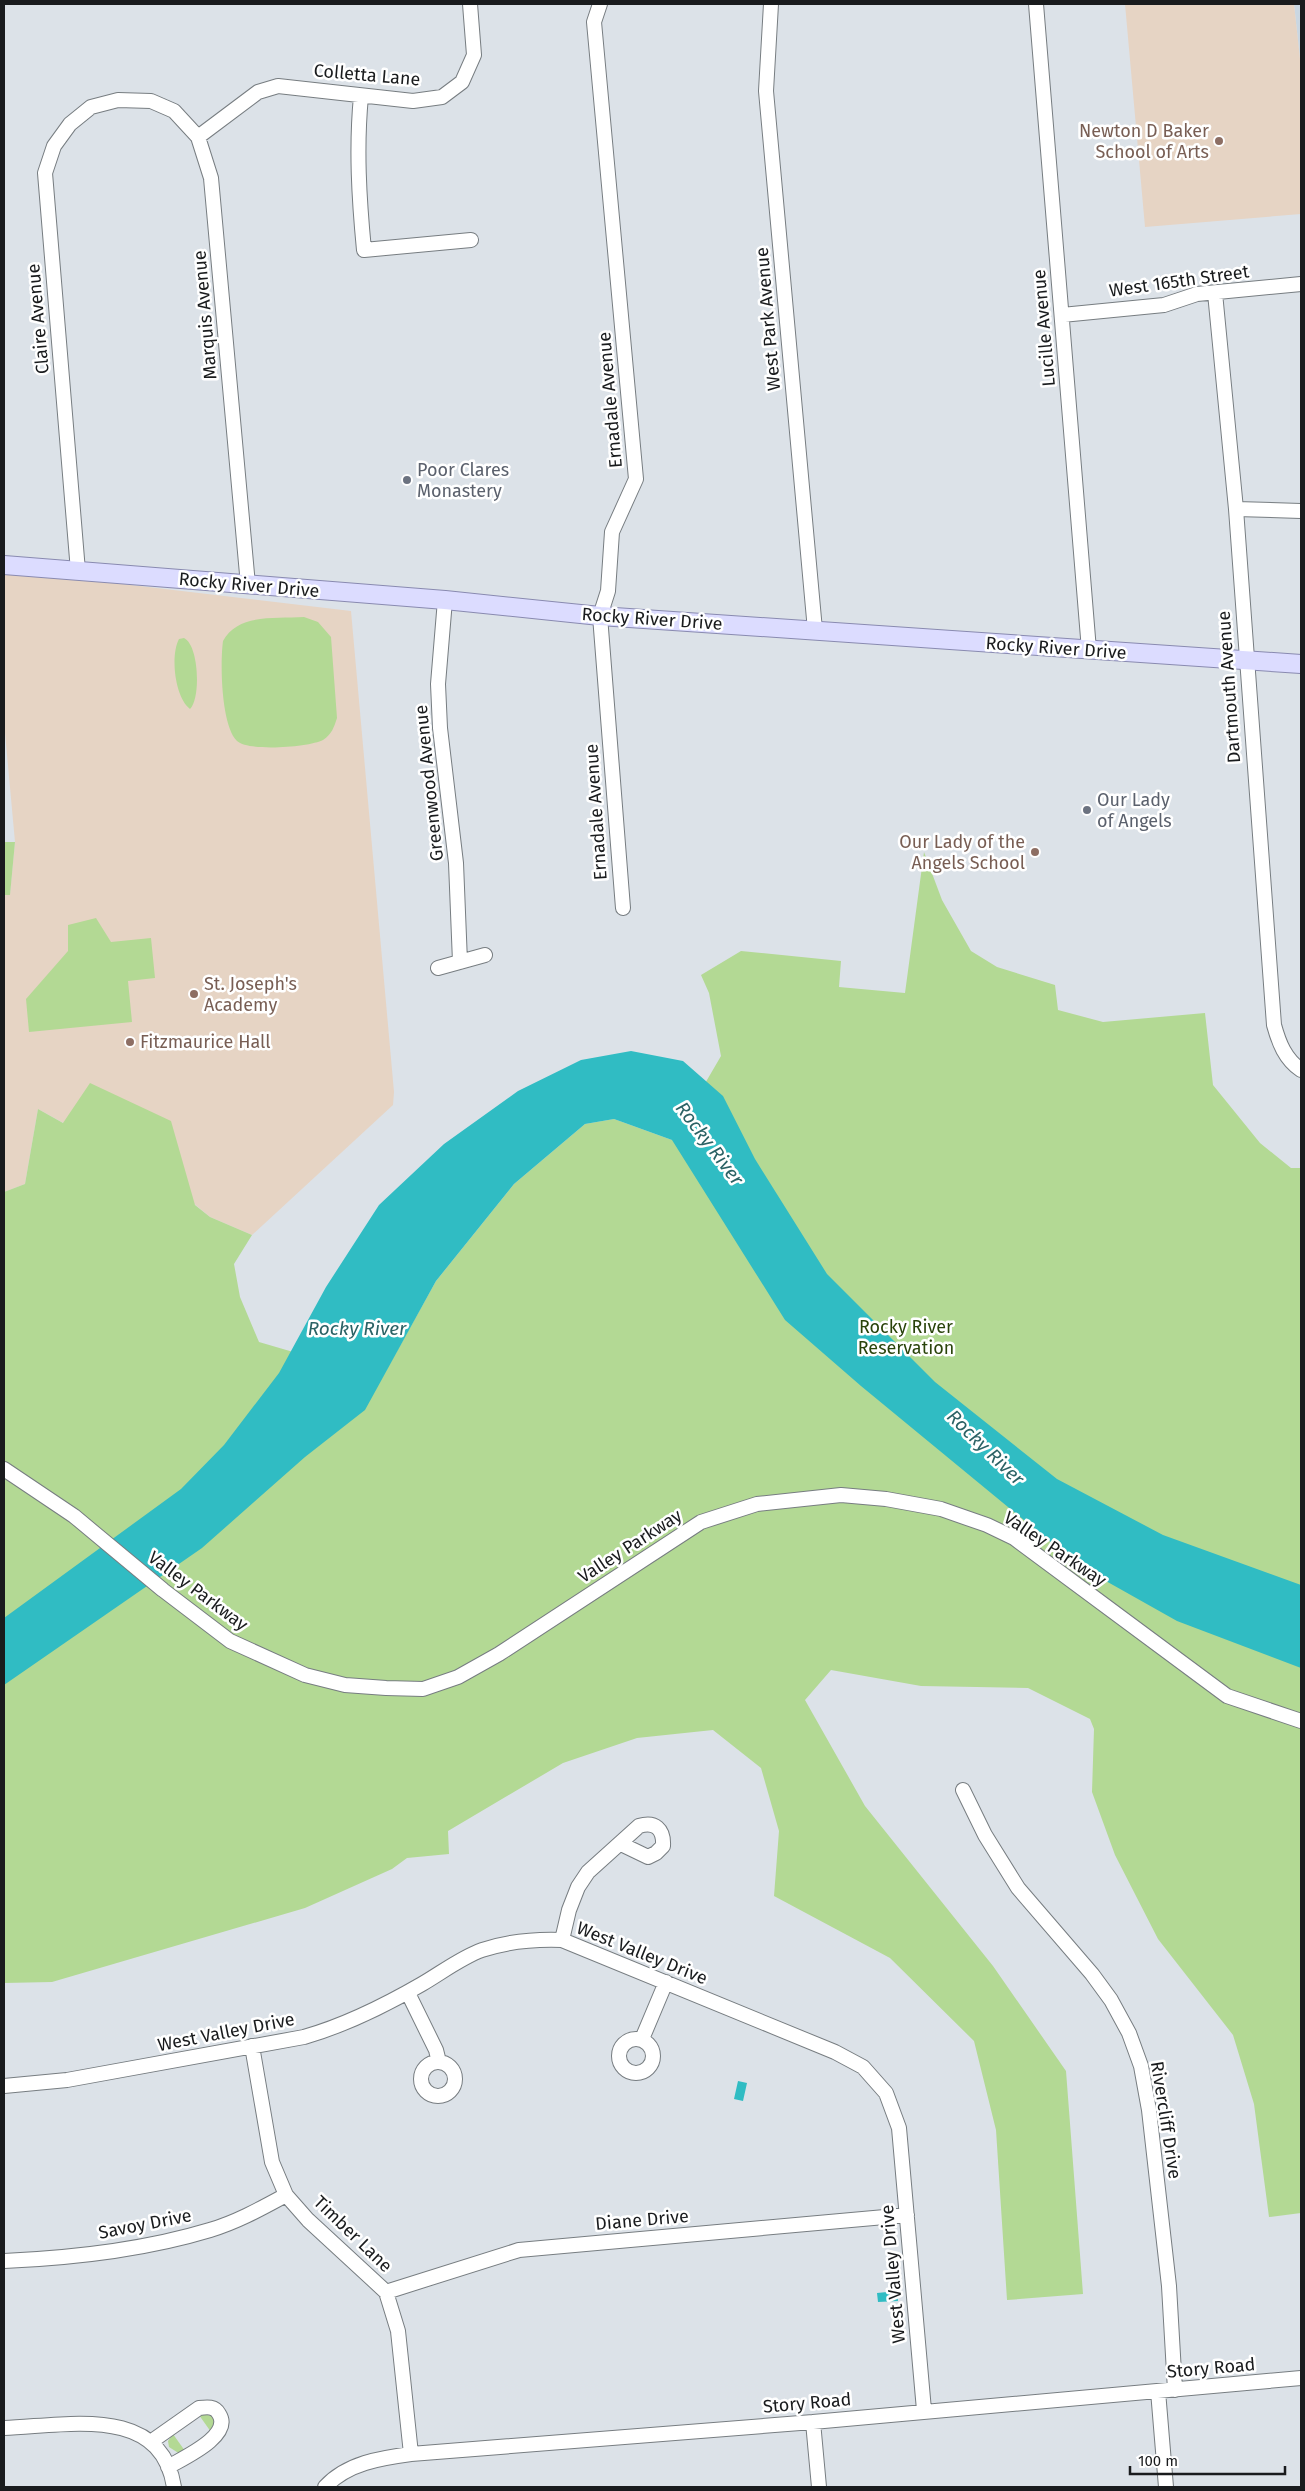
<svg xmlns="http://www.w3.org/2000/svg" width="1305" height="2491" font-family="'Fira Sans',sans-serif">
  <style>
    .built { fill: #cad7e2 }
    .education { fill: #e6d4c4 }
    .green { fill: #b3d994 }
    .water { fill: #30bcc3 }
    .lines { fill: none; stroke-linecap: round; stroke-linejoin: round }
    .minor-casing { stroke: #777d81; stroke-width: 16 }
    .major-casing { stroke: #898ab0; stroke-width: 20 }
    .minor { stroke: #fff; stroke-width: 14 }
    .major { stroke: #dcdcff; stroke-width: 18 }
    .education-dot { fill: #8d6e63; stroke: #fff; stroke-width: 2 }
    .worship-dot { fill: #6b7280; stroke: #fff; stroke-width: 2 }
    .labels { text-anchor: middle; stroke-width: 5; stroke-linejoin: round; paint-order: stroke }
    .street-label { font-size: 18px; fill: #191b1d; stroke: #fff }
    .education-label { font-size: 18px; fill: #785e54; stroke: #fff; text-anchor: end }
    .worship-label { font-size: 18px; fill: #5b616d; stroke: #fff; text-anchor: start }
    .park-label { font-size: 18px; fill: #29430a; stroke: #fff }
    .water-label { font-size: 19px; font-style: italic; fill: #2b6265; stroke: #fff }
  </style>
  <rect width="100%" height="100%" fill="#dce2e8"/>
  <path class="built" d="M1294,4H1301V68Z"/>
  <path class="education" d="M1125,4H1294L1301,68V214L1145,227Z
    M4,570L351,611L394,1092L393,1105L252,1235L210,1217L163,1178L38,1109L25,1184L4,1192V895L10,894L15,842L4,722Z"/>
  <path class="green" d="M304,617L318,622L331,637L337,718C334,727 332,734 323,740C310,747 249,752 237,741C221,725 220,663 223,641C238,613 276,619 304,617Z
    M184,638C199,645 201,698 190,709C175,698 170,656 179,639Z
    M4,842H15L10,895H4Z
    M924,852L942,900L971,951L997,967L1055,985L1058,1010L1103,1022L1205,1013L1213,1085L1260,1143L1291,1168H1301V2213L1269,2217L1254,2104L1233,2035L1158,1939L1115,1855L1092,1792L1094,1729L1090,1719L1028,1688L921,1686L831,1670L805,1700L865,1806L993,1966L1066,2071L1083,2294L1007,2300L996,2130L974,2041L890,1958L774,1896L779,1831L761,1768L713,1730L637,1738L563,1763L448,1831L449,1854L407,1858L392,1869L305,1908L52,1982L4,1983V1192L25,1184L38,1109L63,1123L90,1083L171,1121L195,1205L210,1217L252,1235L234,1264L240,1297L259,1342L382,1378L436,1281L514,1184L585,1124L614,1119L672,1140L721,1056L709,993L701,975L741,951L841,961L839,987L905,993Z
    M96,918L111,942L151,938L155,978L128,981L132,1022L29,1032L26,999L68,951V925Z
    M201,2414L213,2416L216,2423L211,2432L199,2415Z
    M173,2434L185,2451L180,2454L169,2447L168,2441Z"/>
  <path class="water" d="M631,1051L683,1061L723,1096L755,1159L827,1274L935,1382L1057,1479L1163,1535L1301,1585V1668L1177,1621L1081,1567L861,1386L785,1320L672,1140L614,1119L585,1124L514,1184L436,1281L365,1410L305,1457L202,1548L4,1685V1618L181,1489L224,1445L279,1373L326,1287L379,1205L444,1144L518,1091L581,1060Z
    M738,2081L747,2083L743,2101L734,2099Z
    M897,2291L898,2301L878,2302L877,2293Z"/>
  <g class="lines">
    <g class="minor-casing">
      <path id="minor" d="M600,4L594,22L636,479L612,532L608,591L600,616L623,908
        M771,4L766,91L815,630
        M1036,4L1089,650
        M361,96C356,148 359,198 364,250L471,240
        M198,137L258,92L278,86L413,101L442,97L462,82L474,55L470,4
        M1215,293L1236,509L1274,1025C1279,1043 1285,1059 1301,1070
        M1062,315L1164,305L1197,294L1301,284
        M1236,509L1301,511
        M78,571L45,173L54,146L70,124L91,107L118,100L151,101L174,111L198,137L211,178L248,585
        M445,600L438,684L440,728L456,863L460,962
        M438,968L485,955
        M4,1469L74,1516L163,1590L230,1641L305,1675L345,1685L386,1688L423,1689L458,1677L499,1654L701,1522L757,1504L841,1495L886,1499L941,1509L987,1525L1014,1538L1227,1696L1301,1721
        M963,1790L985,1835L1018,1888L1092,1974L1111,2000L1129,2033L1141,2066L1149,2110L1169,2286L1175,2390
        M562,1940L569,1910L578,1887L588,1872L639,1826C655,1821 664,1829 663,1846L656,1853L648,1857L621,1844
        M408,1993L436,2050L439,2062
        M619 2056a17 17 0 1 1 34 0a17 17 0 1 1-34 0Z
        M642,2039L666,1982
        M252,2046L272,2162L286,2195L308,2220L386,2292L398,2331L411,2454
        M421 2079a17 17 0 1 1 34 0a17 17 0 1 1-34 0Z
        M4,2086L67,2080L304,2037C346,2025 384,2006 422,1984C441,1973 462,1957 482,1950C509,1941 534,1939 562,1940L835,2052L863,2067L886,2093L899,2128L924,2410
        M4,2261C73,2258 144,2250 210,2230C237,2222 262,2208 286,2195
        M386,2292L519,2250L907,2215
        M1158,2391L1166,2487
        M813,2422L819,2487
        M4,2428C65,2426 161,2403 174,2487
        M152,2441L199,2408C207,2407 215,2406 219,2414C233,2436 183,2458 168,2467
        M325,2487C347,2463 381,2458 411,2454L813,2422L1301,2378"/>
    </g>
    <g class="major-casing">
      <path id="major" d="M4,565L445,600L600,616L1301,664"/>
    </g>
    <use href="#minor" class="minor"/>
    <use href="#major" class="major"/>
  </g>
  <g class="education-dot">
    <circle cx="1219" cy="141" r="5"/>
    <circle cx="1035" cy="852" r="5"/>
    <circle cx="194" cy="994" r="5"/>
    <circle cx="130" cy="1042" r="5"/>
  </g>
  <g class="worship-dot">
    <circle cx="407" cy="480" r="5"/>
    <circle cx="1087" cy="810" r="5"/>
  </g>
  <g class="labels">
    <g class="street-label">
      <text transform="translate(367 75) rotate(5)" y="6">Colletta Lane</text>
      <text transform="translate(1179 281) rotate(-8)" y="6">West 165th Street</text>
      <text transform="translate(205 315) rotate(-95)" y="6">Marquis Avenue</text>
      <text transform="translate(38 319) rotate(-95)" y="6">Claire Avenue</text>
      <text transform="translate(768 319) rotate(-95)" y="6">West Park Avenue</text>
      <text transform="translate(1044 328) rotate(-95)" y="6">Lucille Avenue</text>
      <text transform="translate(610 400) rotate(-95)" y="6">Ernadale Avenue</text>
      <text transform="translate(249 585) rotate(5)" y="6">Rocky River Drive</text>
      <text transform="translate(652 619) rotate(4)" y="6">Rocky River Drive</text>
      <text transform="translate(1056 648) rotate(4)" y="6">Rocky River Drive</text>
      <text transform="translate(1229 687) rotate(-94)" y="6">Dartmouth Avenue</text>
      <text transform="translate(429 783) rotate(-96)" y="6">Greenwood Avenue</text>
      <text transform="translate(596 812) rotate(-94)" y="6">Ernadale Avenue</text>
      <text transform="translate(630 1546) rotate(-33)" y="6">Valley Parkway</text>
      <text transform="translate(1055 1549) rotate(34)" y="6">Valley Parkway</text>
      <text transform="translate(198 1591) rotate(37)" y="6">Valley Parkway</text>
      <text transform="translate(642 1953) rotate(22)" y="6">West Valley Drive</text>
      <text transform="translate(226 2032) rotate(-11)" y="6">West Valley Drive</text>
      <text transform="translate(1166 2120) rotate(81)" y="6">Rivercliff Drive</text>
      <text transform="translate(642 2220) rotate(-5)" y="6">Diane Drive</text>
      <text transform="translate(145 2224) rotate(-11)" y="6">Savoy Drive</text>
      <text transform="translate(353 2234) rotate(44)" y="6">Timber Lane</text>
      <text transform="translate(893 2274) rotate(-95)" y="6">West Valley Drive</text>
      <text transform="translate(1211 2368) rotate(-5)" y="6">Story Road</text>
      <text transform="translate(807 2403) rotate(-5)" y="6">Story Road</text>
    </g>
    <g class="education-label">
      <text x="1209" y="137">Newton D Baker<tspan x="1209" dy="21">School of Arts</tspan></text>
      <text x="1025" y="848">Our Lady of the<tspan x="1025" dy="21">Angels School</tspan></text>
      <text x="204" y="990" text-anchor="start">St. Joseph's<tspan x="204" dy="21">Academy</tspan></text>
      <text x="140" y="1048" text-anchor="start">Fitzmaurice Hall</text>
    </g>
    <g class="worship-label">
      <text x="417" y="476">Poor Clares<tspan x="417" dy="21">Monastery</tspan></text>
      <text x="1097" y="806">Our Lady<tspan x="1097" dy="21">of Angels</tspan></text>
    </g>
    <g class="park-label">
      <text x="906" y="1333">Rocky River<tspan x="906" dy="21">Reservation</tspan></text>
    </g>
    <g class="water-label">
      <text transform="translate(710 1143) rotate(53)" y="7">Rocky River</text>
      <text x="357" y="1335">Rocky River</text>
      <text transform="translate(986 1447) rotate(44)" y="7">Rocky River</text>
    </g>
  </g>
  <rect width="1305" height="2491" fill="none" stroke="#191b1d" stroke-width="10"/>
  <path d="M1130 2466v8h155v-8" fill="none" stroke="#191b1d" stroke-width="2.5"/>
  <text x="1138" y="2466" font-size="15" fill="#191b1d" stroke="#ffffff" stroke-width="4" paint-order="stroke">100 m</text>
</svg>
